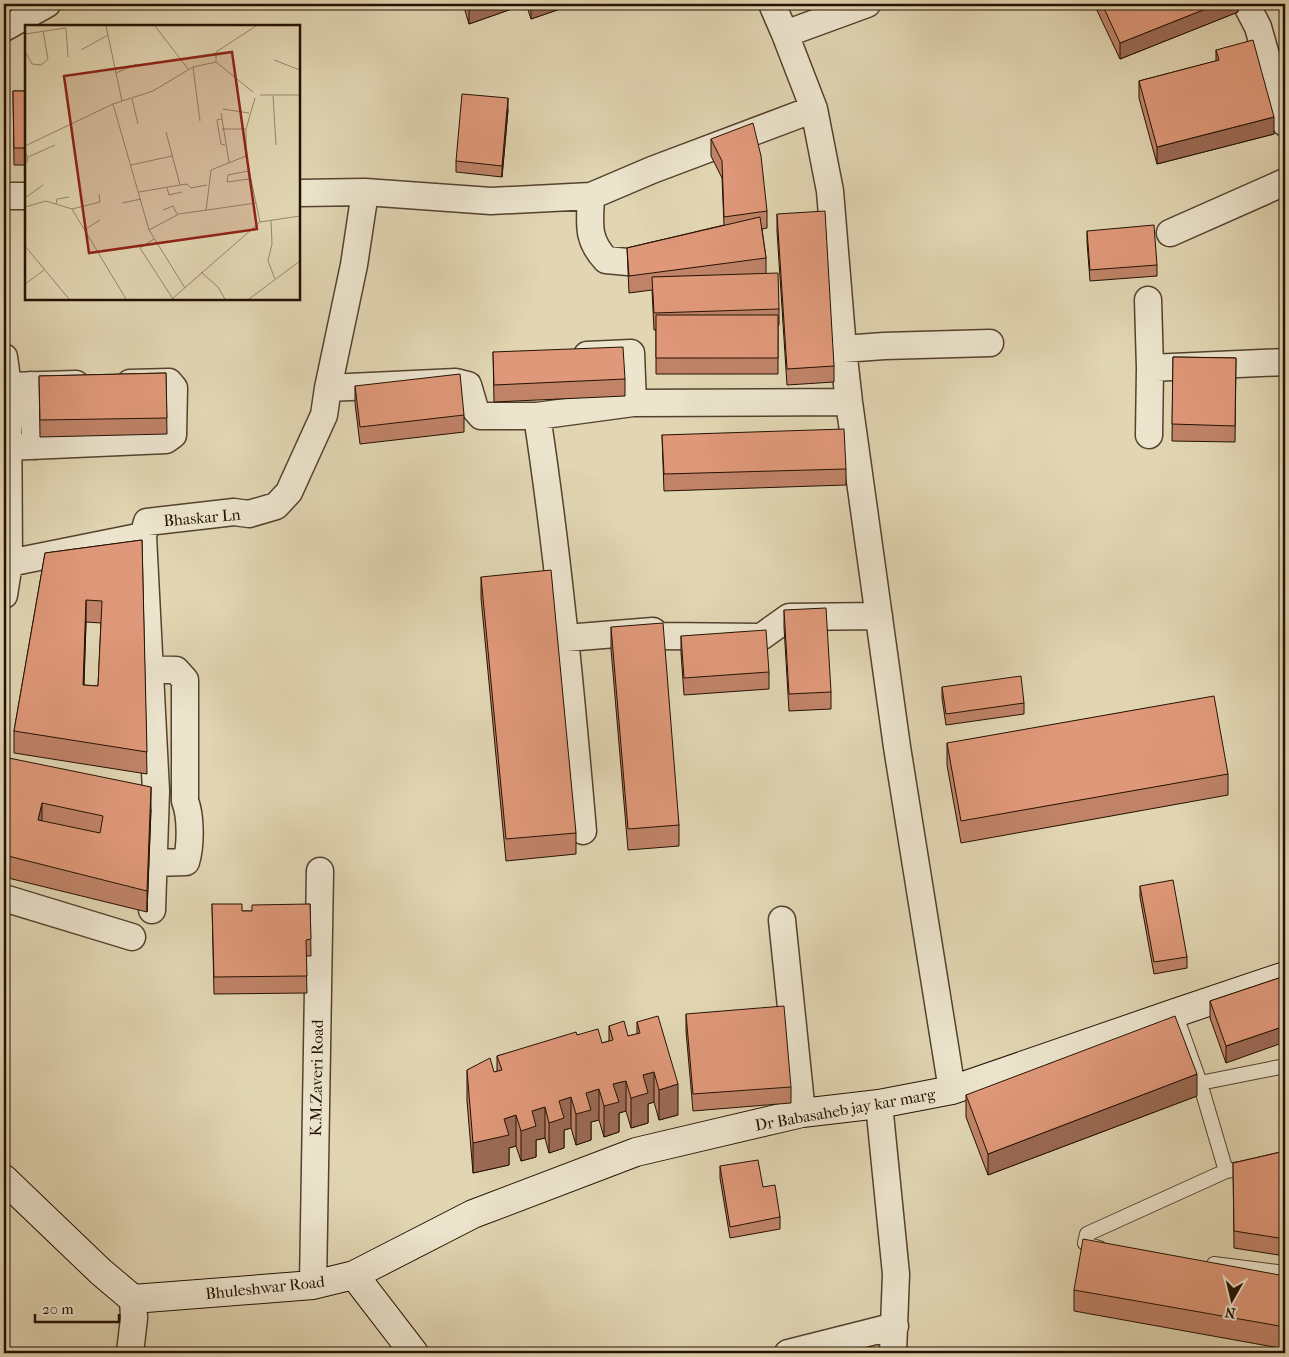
<svg xmlns="http://www.w3.org/2000/svg" width="1289" height="1357" font-family="'IM FELL French Canon',serif">
  <style>
    .lines { fill: none; stroke-linecap: round; stroke-linejoin: round }
    .service-casing { stroke: #53422e; stroke-width: 16 }
    .minor-casing { stroke: #53422e; stroke-width: 29 }
    .secondary-casing { stroke: #241102; stroke-width: 30 }
    .service { stroke: #ece4cd; stroke-width: 14 }
    .minor { stroke: #ece4cd; stroke-width: 26 }
    .secondary { stroke: #ece4cd; stroke-width: 28 }
    .wall { fill: #c08368; stroke: #241102; fill-rule: evenodd }
    .shaded-wall { fill: #9c6a55; stroke: #241102 }
    .building { fill: #df9879; stroke: #241102; fill-rule: evenodd }
    .labels { text-anchor: middle; stroke-width: 4; stroke-linejoin: round; paint-order: stroke }
    .street-label { font-size: 16px; fill: #241102; stroke: #ece4cd }
    .inset-road { fill: none; stroke: #95876c; stroke-width: 1 }
    .view { fill: #8f2418; fill-opacity: 0.15; stroke: #8f2418; stroke-width: 2.5 }
    .inset-edge { fill: none; stroke: #241102; stroke-width: 2.5 }
  </style>
  <rect width="100%" height="100%" fill="#e1d5b2"/>
  <filter id="stains"><feTurbulence type="fractalNoise" baseFrequency=".004" numOctaves="4"/><feColorMatrix values="0 0 0 0 .2 0 0 0 0 .09 0 0 0 0 .02 0 0 0 .5 -.17"/></filter>
  <radialGradient id="worn" r=".72"><stop offset=".6" stop-color="#630" stop-opacity="0"/><stop offset="1" stop-color="#630" stop-opacity=".3"/></radialGradient>
  <g class="lines">
    <g class="service-casing">
      <path id="service" d="M1175,1013L1200,1083L1226,1171
        M1200,1083L1285,1066
        M1099,1248L1088,1245L1085,1243L1087,1234L1226,1171L1285,1163
        M1214,1264L1285,1273"/>
    </g>
    <g class="minor-casing">
      <path id="minor" d="M772,4L785,34L814,109L830,191L843,349L849,402L897,747L952,1090
        M1246,4L1258,27L1285,123
        M4,28L47,4
        M785,34L867,4
        M299,193L365,192L491,201L591,196L652,170L814,109
        M4,196H26
        M591,196C590,223 586,239 606,260L628,262L662,254
        M1170,233L1285,182
        M1148,300L1150,368
        M843,349L884,346L990,343
        M587,355L631,353L633,403
        M4,357L8,386L9,563L4,595
        M31,385L36,446
        M8,386L76,384
        M328,388L456,382L468,385L475,409L481,416H537
        M1149,435L1150,368L1285,362
        M7,447L166,440L173,435L174,388L169,382L130,383
        M143,536L156,791L152,910
        M9,563L143,536L147,522L234,512L249,514L276,506L289,492L324,415L328,388L354,265L365,192
        M566,638L653,631L659,636L761,637L789,617L879,616
        M150,669L176,670L185,680V801C191,816 191,846 186,862L154,863
        M583,831C571,692 558,554 537,416L633,403L849,402
        M4,898L132,937
        M782,920L802,1113
        M879,1104L896,1274L893,1353
        M313,1285L320,871
        M130,1353L134,1318L133,1299
        M788,1353L895,1326"/>
    </g>
    <g class="secondary-casing">
      <path id="secondary" d="M4,1179L101,1272L133,1299L313,1285L354,1275L473,1214L636,1152L802,1113L879,1104L952,1090L1175,1013L1285,976
        M354,1275L414,1353"/>
    </g>
    <use href="#service" class="service"/>
    <use href="#minor" class="minor"/>
    <use href="#secondary" class="secondary"/>
  </g>
  <path class="wall" d="M463,4H563V8L531,19L526,4L469,24Z
    M1094,4H1238V12L1120,59Z
    M1216,50L1274,134L1157,164L1139,98V81L1216,61Z
    M13,91H26V165H14Z
    M508,110L502,177L456,172V161Z
    M711,139L767,211V228L762,229L766,258V273L779,309V325L778,326V374H656V330H654L652,290L629,293L627,248L724,225L722,178L711,156Z
    M777,214L834,366V382L787,385L777,231Z
    M1087,231L1157,265V276L1090,281L1087,242Z
    M493,352L625,379V396L494,402Z
    M4,357L5,361V383H4Z
    M1173,357L1236,358L1235,442L1172,441Z
    M166,373L167,434L40,437L39,376Z
    M355,386L464,415V432L360,444L355,403Z
    M662,435L846,469V485L664,491Z
    M142,540L147,774L14,753V731L45,553ZM86,622L101,623L98,686L84,685Z
    M481,577L576,833V854L506,861L481,598Z
    M784,610L831,692V709L789,711L784,627Z
    M611,627L679,825V846L628,850L611,649Z
    M681,636L769,672V689L684,695L681,653Z
    M942,687L1024,703V714L946,725L942,698Z
    M947,743L1228,774V795L961,843L947,765Z
    M4,757L151,809L147,912L4,877Z
    M1140,886L1187,957V968L1154,974L1140,897Z
    M212,904L242,911H252L310,904L311,956H306L307,993L214,994Z
    M1285,976L1226,1063L1210,1018V1001Z
    M686,1014L791,1087V1103L693,1111L686,1031Z
    M637,1022L678,1115L659,1120L654,1102L648,1104V1123L631,1128L626,1111L619,1113V1132L604,1137L599,1120L591,1122V1140L576,1145L571,1128L564,1130V1148L549,1153L545,1138L536,1140V1157L521,1161L516,1146L509,1148V1165L473,1173L467,1101V1070L494,1072H497V1056L577,1035L602,1043L609,1041V1026L628,1036L637,1034Z
    M966,1095L1197,1096L988,1175L966,1117Z
    M1285,1151V1256L1234,1248L1233,1163Z
    M720,1166L763,1187L780,1217V1229L730,1238L720,1178Z
    M1285,1276V1349L1074,1311V1290Z"/>
  <path class="shaded-wall" d="M4,4H11V11L4,14Z
    M479,4H526L469,24V7Z
    M531,4H563V8L531,19Z
    M604,4H613L604,7Z
    M1218,4H1238V12L1120,59V43Z
    M508,98V110L502,177V166Z
    M1274,117V134L1157,164V147Z
    M86,600V622L83,707V685Z
    M151,787V809L147,912V891Z
    M42,803V825L38,820Z
    M1285,1026V1042L1226,1063V1046Z
    M654,1072V1102L648,1104V1123L631,1128V1098L643,1075Z
    M1197,1074V1096L988,1175V1154Z
    M626,1081V1111L619,1113V1132L604,1137V1106L613,1084Z
    M678,1084V1115L659,1120V1090Z
    M599,1089V1120L591,1122V1140L576,1145V1114L586,1093Z
    M571,1097V1128L564,1130V1148L549,1153V1123L559,1101Z
    M545,1107V1138L536,1140V1157L521,1161V1131L532,1111Z
    M516,1115V1146L509,1148V1165L473,1173V1143L504,1119Z"/>
  <path class="building" d="M468,4H479L469,7Z
    M1102,4H1218L1120,43Z
    M1253,40L1274,117L1157,147L1139,81L1219,60L1216,50Z
    M13,91H26V148H14Z
    M462,94L508,98L502,166L456,161Z
    M753,123L761,156L767,211L724,217L722,161L711,139Z
    M825,211L834,366L787,369L777,214Z
    M760,217L766,258L629,276L627,248Z
    M1154,225L1157,265L1090,270L1087,231Z
    M778,273L779,309L654,313L652,277Z
    M656,315H778V358H656Z
    M623,347L625,379L494,385L493,352Z
    M1173,357L1236,358L1235,426L1172,424Z
    M166,373L167,418L40,420L39,376Z
    M460,374L464,415L360,427L355,386Z
    M844,429L846,469L664,474L662,435Z
    M142,540L147,752L14,731L45,553ZM86,600L102,601L98,686L83,685Z
    M551,570L576,833L506,839L481,577Z
    M826,608L831,692L789,694L784,610Z
    M663,623L679,825L628,829L611,627Z
    M766,630L769,672L684,678L681,636Z
    M1021,676L1024,703L946,714L942,687Z
    M1214,696L1228,774L961,821L947,743Z
    M4,757L151,787L147,891L4,855ZM42,803L103,816L100,833L38,820Z
    M1173,880L1187,957L1154,962L1140,886Z
    M212,904H242V911H252V905L310,904L311,939L306,940L307,976L214,977Z
    M1285,976V1026L1226,1046L1210,1001Z
    M784,1006L791,1087L693,1094L686,1014Z
    M658,1016L678,1084L659,1090L654,1072L643,1075L648,1093L631,1098L626,1081L613,1084L619,1102L604,1106L599,1089L586,1093L591,1110L576,1114L571,1097L559,1101L564,1118L549,1123L545,1107L532,1111L536,1126L521,1131L516,1115L504,1119L509,1135L473,1143L467,1070L490,1058L494,1072L502,1070L497,1056L576,1032L577,1035L598,1029L602,1043L613,1040L609,1026L624,1021L628,1036L640,1033L637,1022Z
    M1175,1016L1197,1074L988,1154L966,1095Z
    M1285,1151V1239L1234,1231L1233,1163Z
    M758,1160L763,1187L775,1185L780,1217L730,1227L720,1166Z
    M1083,1239L1285,1276V1327L1074,1290Z"/>
  <g class="labels">
    <g class="street-label">
      <text transform="translate(202 517) rotate(-5)" y="6">Bhaskar Ln</text>
      <text transform="translate(316 1078) rotate(-89)" y="6">K.M.Zaveri Road</text>
      <text transform="translate(845 1109) rotate(-10)" y="6">Dr Babasaheb jay kar marg</text>
      <text transform="translate(265 1287) rotate(-6)" y="6">Bhuleshwar Road</text>
    </g>
  </g>
  <g transform="translate(25 25)">
    <rect width="275" height="275" fill="#e1d5b2"/>
    <path class="inset-road" d="M81,1L97,76M130,1L163,44M0,9L41,3L43,32M56,25L83,10M0,26L7,39L16,40L23,34L18,6M249,35L275,45M191,37V27L231,1M168,42L175,96M91,48L112,39M235,70H275M248,71L251,120M230,73L221,104V131L235,197M107,74L113,99M88,79L124,205L160,263M198,84L224,88M196,88L204,137M196,94L192,95L193,102L196,119L200,120M197,104H221M0,121L88,79L128,66L168,42L191,37L228,67M0,125L3,135L0,139M3,132L30,120M106,140L147,131M223,146L203,150L202,157L224,154M155,160L162,159L166,163L182,160M142,163L144,170L157,167M114,167L155,160L141,107M0,173L18,160M97,178L116,174M31,179L32,174L44,172M0,182L21,176L47,184L101,274M47,184L75,177L74,169M138,185L148,181L152,189M181,186L186,145L221,131M246,195L247,219L243,236L250,254M59,205L75,195M124,205L154,189L231,178M129,214L115,223L148,274M0,221L44,274M176,247L193,262L200,274M0,259L19,245M147,274L235,197L275,191M224,274L275,236"/>
    <path class="view" d="M207,27L232,204L64,228L39,51Z"/>
    <rect width="275" height="275" class="inset-edge"/>
  </g>
  <rect width="1289" height="1357" fill="none" stroke="#e1d5b2" stroke-width="20"/>
  <rect x="5" y="5" width="1279" height="1347" fill="none" stroke="#241102" stroke-width="2.5"/>
  <rect x="10" y="10" width="1269" height="1337" fill="none" stroke="#241102"/>
  <g transform="translate(1232 1300) rotate(188)" stroke="#ece4cd" stroke-width="4" paint-order="stroke">
  <path d="M0-4L9 19L0 12L-9 19Z" fill="#241102"/>
  <text y="-8" font-size="14" font-weight="bold" text-anchor="middle" fill="#241102">N</text>
  </g>
  <path d="M35 1314v8h84v-8" fill="none" stroke="#241102" stroke-width="2.5"/>
  <text x="42" y="1314" font-size="15" fill="#241102" stroke="#ece4cd" stroke-width="4" paint-order="stroke">20 m</text>
  <rect width="100%" height="100%" filter="url(#stains)"/>
  <rect width="100%" height="100%" fill="url(#worn)"/>
</svg>
